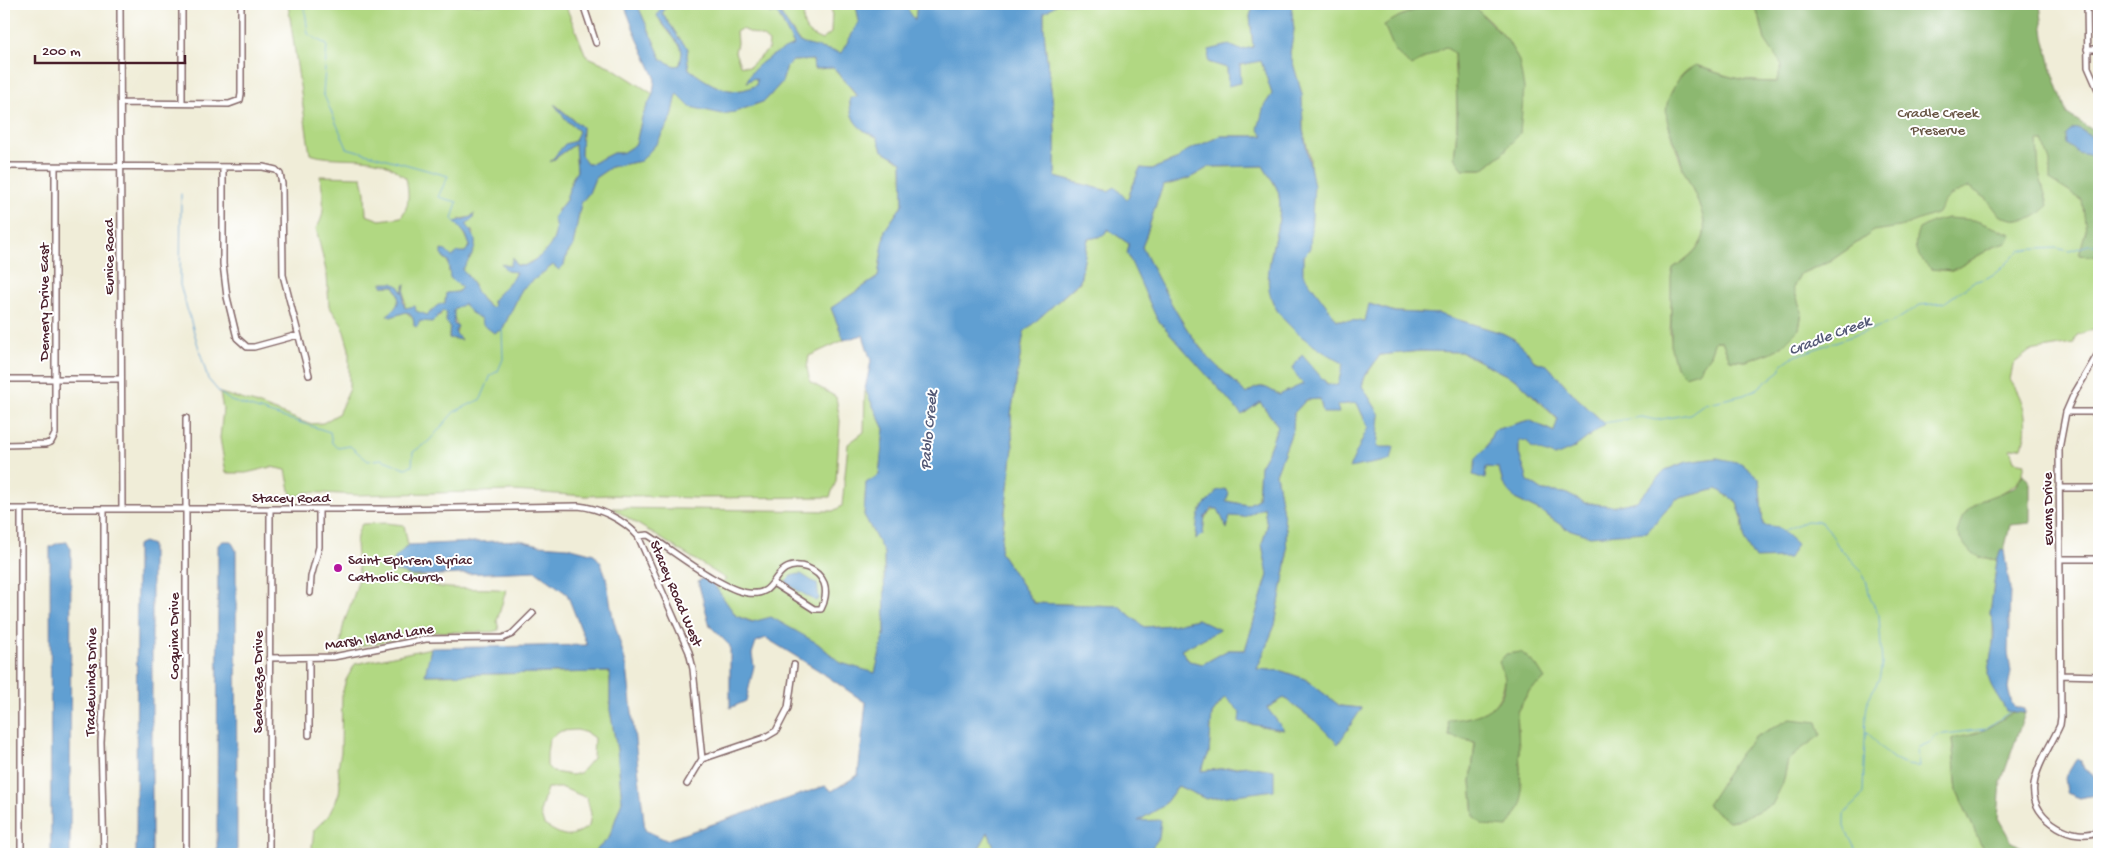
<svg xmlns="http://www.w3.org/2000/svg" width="2103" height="858" font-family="'Gochi Hand',sans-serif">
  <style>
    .green { fill: #b1d882; stroke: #7e7c56; fill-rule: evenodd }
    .forest { fill: #8cb870; stroke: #6b6c4e }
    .water { fill: #619fd2; stroke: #565f7e; fill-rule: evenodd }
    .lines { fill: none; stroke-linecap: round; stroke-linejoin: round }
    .stream { stroke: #619fd2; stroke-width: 1 }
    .minor-casing { stroke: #846768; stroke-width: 8 }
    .minor { stroke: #fff; stroke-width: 5 }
    .poi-dot { fill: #b5179e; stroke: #fff; stroke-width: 2 }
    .labels { text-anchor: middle; stroke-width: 4; stroke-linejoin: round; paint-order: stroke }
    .park-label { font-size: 15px; fill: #695645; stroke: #fff }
    .street-label { font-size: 15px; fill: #4a1f2b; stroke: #fff }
    .poi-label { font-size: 15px; fill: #4a1f2b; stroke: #fff; text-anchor: start }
    .water-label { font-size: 16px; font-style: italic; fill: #545976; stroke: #fff }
  </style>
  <rect width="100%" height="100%" fill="#fff"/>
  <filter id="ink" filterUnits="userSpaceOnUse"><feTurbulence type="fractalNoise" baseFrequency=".02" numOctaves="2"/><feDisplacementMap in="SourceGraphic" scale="10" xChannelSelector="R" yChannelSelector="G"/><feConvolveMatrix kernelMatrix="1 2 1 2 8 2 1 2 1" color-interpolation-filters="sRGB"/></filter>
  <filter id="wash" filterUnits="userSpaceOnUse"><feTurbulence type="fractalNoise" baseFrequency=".0096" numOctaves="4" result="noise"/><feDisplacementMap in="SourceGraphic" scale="20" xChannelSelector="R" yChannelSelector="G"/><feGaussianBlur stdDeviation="1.12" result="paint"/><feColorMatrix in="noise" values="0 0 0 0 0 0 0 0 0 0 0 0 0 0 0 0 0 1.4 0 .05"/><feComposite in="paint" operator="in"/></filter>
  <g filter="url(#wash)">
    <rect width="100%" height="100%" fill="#f0edd8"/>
    <path class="green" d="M288,4H565L586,56L611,67L653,94L642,117L636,144L622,153H613L591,164H587L581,155L582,127L556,105L567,121L579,131L575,141L565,144L552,161L575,144L577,171L572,179L566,200L557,211L556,231L553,240L546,253L524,266L516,265L514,261L510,266L502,264L507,271H516L513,278L492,301L494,305L491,308L475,293L474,284L462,270L469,258L474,233L465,224L471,217L460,219C461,231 467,235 470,246L465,252L452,257L448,254L444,258L448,261L449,272L462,287L458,292L446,293L445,303L438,305L427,315L405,308L404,288L401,293L397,285L382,286H394C402,298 400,307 388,315L391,317L406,312L414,319V326L420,321L438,318L443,311L446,312L450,327L449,338H454C455,335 456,333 457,330C457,318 445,309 464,304L481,319L502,330L522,289L553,265H564L567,254L573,246L581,203L589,193L595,178L611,167L641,161L657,143L672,117L677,94L735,112L765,101L782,82L787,66L793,61L813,60L814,69L834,68L858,97L850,98C849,119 857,129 877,137L882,150L902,162L903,204L885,230L878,277L831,308L844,340L809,356L807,368L810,382L836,397L840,421L836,481L830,497L695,498L609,495L586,496L513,491L356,495L306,492L299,496L291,495L286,470L271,467L246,473H226L220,438L223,409L220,393L255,403L309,424L323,423L338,414L349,391V349L342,325L329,306L327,275L316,228C327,216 323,192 320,176L362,177L365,193L366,215L380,220L401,217C410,205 409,193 406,178C400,174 394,168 387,165C367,154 332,162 310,154Z
      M637,4H662L660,21L681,47L682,53L680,65L675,66L662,60Z
      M667,4H774L772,6L775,8V11L771,14L776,13L779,16L794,45L767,59L754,78L757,80L756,85C731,99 709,84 689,69L687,56L688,48C677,38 672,25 662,14ZM741,29L763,37L769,42L768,50L749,67L740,65L735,52L737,43L736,32Z
      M778,4H807C800,22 802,32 822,40L831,33L832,11L826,4H856L859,22L842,53C831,51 806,48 799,41C795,38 794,32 790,28C785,22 779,12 778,4Z
      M904,4H917L915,20L905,6Z
      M1057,4H1254L1250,16L1253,47L1241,51L1229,45L1208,62L1227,68L1228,86L1240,65L1261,60L1272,94L1264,106V136H1221L1184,152L1176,160L1152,169L1140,168L1127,200L1109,191L1055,177C1055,156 1056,135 1054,114C1051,81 1043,47 1044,13Z
      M1291,4H1429L1398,17L1454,53C1456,88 1460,121 1454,157L1464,169H1483L1502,154L1520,133L1508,41L1489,20L1470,4H1753L1760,19L1765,40L2027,4L2063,155L2090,176L2086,230L2080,255L2099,257V322L2096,328L2077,335L2073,344L2030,351L2013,364L2010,380C2024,399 2030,424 2022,447L2010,449L2014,461L2025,463C2022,480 2015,487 2000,493L1979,557L1997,560L1990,614L1993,621V644L1988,673L1993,688L2006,710L2013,712L1989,728L1973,736L1952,739L1957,791L1982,847L1988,854H1147L1159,838L1136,822L1163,806L1178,786L1206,799L1248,766L1200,771L1209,753L1212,714L1225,697L1240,712V722L1283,730L1267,708L1284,698L1315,721L1338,743L1361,708L1340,706L1305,679L1282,671L1257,669L1275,625L1287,559L1286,530L1276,474L1293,429L1294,413L1306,400L1320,399L1324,413L1337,405L1357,403L1377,447L1380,415L1362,386L1365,377L1380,355L1421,351L1461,352L1518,381L1558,420L1554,432L1529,420L1494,430L1486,448L1476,458L1486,467L1499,468L1503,484L1515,499L1542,512L1565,528L1623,532H1647L1676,499L1717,489L1737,502L1742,518L1745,542L1763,525L1759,479L1717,458L1687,462L1665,470L1637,501L1615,506L1585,503L1565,493L1543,491L1528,481L1519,453V440L1574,448L1605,424L1576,397L1547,365L1534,361L1526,350L1514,339L1502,333L1439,314L1395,312L1370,304L1365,321L1337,320L1302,274L1303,257L1310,248V158L1303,130L1302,94L1290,53L1294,30ZM1696,65C1726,77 1744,82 1776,82L1781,70L1864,238L1832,260L1800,274L1793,288L1802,312L1799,329L1783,345L1772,352L1747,361L1730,360L1722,341H1714L1710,355L1676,367L1670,333L1673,268C1684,261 1698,250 1703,238C1710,217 1690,187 1683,168C1679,158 1677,149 1672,139ZM1993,247L1952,271L1931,269ZM1505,679L1529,691L1517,712L1520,770L1474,816L1471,781L1475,742L1463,740L1462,719C1488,714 1501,706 1505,679ZM1797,752L1788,760L1783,783L1753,812L1740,819L1729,821L1720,813L1721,782L1732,769L1740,754Z
      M1263,166C1268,175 1278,186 1279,196C1282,214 1277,228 1273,245C1270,260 1266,279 1270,294C1277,324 1318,350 1344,363L1338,385L1328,384L1317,373L1304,384L1279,395C1264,386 1261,383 1246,394C1235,380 1219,370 1207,356C1180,324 1161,285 1142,247C1150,227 1154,206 1163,186L1190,178L1209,167Z
      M1108,229L1129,244L1146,295L1158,319L1242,415L1260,402L1278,426L1268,452L1260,466L1258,499L1247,505L1213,498C1198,509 1197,521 1196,538C1202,527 1204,511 1218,508L1227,528L1230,515L1244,517L1264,507L1267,527L1262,544L1268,575L1245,650H1228L1203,664L1189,661L1181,650L1219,630L1197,619L1172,625L1144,627L1119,606L1034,603L1000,552L1013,448L1011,415L1024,331L1080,282L1088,239L1103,236Z
      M865,389L884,429L879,475L866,483L864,515L884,553L885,631L875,674L841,663L817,643L736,616L716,588L726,579L612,508L833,511L842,506L848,444L864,432Z
      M386,523L404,525L408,545L394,559L412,576L425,577C428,579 430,584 434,585C446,591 488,587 506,590L497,621L499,630L492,632H438L411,635L379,643L341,649C339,625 353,604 358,581C361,561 350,543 362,524Z
      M431,648L426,675L610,672V710L617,750L622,801L609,838L592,854H314L312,847L314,830L329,815L339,794L340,785L338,767L341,752L342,694L346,680L355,664ZM577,730L587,733L594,738L593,758L580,773L572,775L553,772L547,766V753L549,739L561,731ZM547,788H563L587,798L591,814L589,826C569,840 564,837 544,825L540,812Z
      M988,832L997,854H976Z"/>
    <path class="forest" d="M1429,4H1470L1474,6L1508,41L1519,61L1524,88L1520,133L1502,154L1483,169H1463L1454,157C1460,122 1456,88 1454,53L1445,47L1411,66L1395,51L1384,25L1398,17Z
      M1753,4H2040L2044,37L2051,67L2067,114L2099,134V142L2078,128L2096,158L2099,157V257L2079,255L2086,230L2082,200L2050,180V162L2043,141H2037L2039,173L2048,205C2034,223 2021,222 2000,216L1987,199L1969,187C1951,195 1947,195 1938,213L1900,227L1874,231L1832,260L1800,274L1793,288L1802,312L1799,329L1783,345L1772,352L1747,361L1730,360L1722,341H1715L1710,355L1698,372L1685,376L1676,367L1671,348V277L1673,268C1684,261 1698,251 1703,238C1710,219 1691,187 1683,169C1681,163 1681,157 1678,151C1670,128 1659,113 1673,89C1679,77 1684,71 1696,65C1726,77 1744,82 1776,82L1782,65L1765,40L1760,19Z
      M1948,218L1974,220L2011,234L2007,243L1993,247L1952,271L1931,269C1917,255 1911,250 1919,229L1932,222Z
      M2023,474L2030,483V523L2010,525L2004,551L2001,550L1997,560C1972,556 1970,555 1957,533L1962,518L1970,508L1982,500L2014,488Z
      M1521,652L1536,665L1545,679L1529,691L1517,712L1522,804L1508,827L1483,825L1474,816L1471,781L1475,742L1449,736L1448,720C1472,719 1505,711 1505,680C1505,675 1501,668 1499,662L1506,654Z
      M2013,712L2025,713L2001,782L1998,818L2011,841L2030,852L2040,854H1988L1982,847L1957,791L1952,738C1981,735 1989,728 2013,712Z
      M1790,719L1817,722L1821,735L1797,752L1788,760L1783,783L1772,805L1740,819L1728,821L1707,805L1740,754L1755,737Z"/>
    <path class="water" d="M624,4H637L662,60L675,66L680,65L682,53L681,47L657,16L662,4H667L662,14C672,25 677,38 688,48L687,56L689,69C709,84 731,99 756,85L757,80L754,78L747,82C750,66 780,50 794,45L779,16L776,13L769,14L775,11V8L771,6L778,4L780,13L798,41L804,44L841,53L859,22L856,4H904L915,20L917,4H1057L1044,13C1043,47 1051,81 1054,114C1056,135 1055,156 1055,177L1108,191L1115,187L1127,200L1140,168L1152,169L1176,160L1184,152L1221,136H1264L1258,129L1264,106L1272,94L1261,61L1240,65L1241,83L1228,86L1227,68L1208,62L1209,50L1229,45L1241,50L1253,47L1250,16L1254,4H1291L1294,30L1290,53L1302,94L1303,130L1314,186L1310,248L1303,257V274L1337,320L1365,321L1369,304L1395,312L1439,314L1502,333L1514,339L1526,350L1534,361L1547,365L1576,397L1605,424L1574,448L1555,456L1532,448L1527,441L1519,440V453L1528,481L1543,491L1565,493L1585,503L1615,506L1637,501L1665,470L1687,462L1717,458L1741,463L1759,478L1763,525L1778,527L1797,544L1789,558L1755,559L1745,542L1742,518L1737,502L1717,489L1676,499L1647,532L1590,536L1565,528L1542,512L1515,499L1503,484L1499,468L1486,467L1485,479L1473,475L1476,458L1486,448L1494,430L1529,420L1554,432L1558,419L1518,381L1461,352L1421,351L1380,355L1365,376L1362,386L1380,415L1377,447H1394L1391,460L1349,468L1368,427L1357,403L1337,405L1339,413H1323L1320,399L1306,400L1294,413L1293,429L1276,474L1286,530L1287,559L1275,625L1257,669L1282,671L1305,679L1340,706L1362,708L1338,744L1315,721L1284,698L1267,708L1284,730L1239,722L1240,712L1225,697L1212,714L1209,753L1201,771L1248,766L1274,770V790L1206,799L1178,786L1163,806L1138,821L1161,820L1159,838L1147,854H997L988,832L976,854H592L609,838L622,801L617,750L610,710V672L425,675L431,648L587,645L567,594L536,571L412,576L395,571L394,559L408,545L520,540L539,545L568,547L594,554L601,563L606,577L613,618L627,667L645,830L666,840L825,786L832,791L858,775L866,703L818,670L766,638L756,642L752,654L754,666L746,701L730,708V646L710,626L698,582L707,575L736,616L752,622L771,617L817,643L841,663L875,673L885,631L884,553L864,515L866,483L879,475L884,429L865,389L871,361L863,335L844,340L831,308L878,277L885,230L903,204L902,162L882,150L877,137C857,129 849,119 850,98L858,96L834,68L814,69L813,60L793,61L787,66L782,82L765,101L735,112L722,114L690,107L677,94L672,117L657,143L641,161L611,167L595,178L589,193L581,203L573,246L567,254L564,265L559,270L553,265L522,289L502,330L494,333L482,324L481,319L470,312L464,304L454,309V325L458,326L455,332L461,340L449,338L450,327L446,322V312L443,311L432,322L420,321L417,327L414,326C414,318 412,315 406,312L391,317L387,315C399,307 402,298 394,286H382V283H393L400,287L402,293L405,284L403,302L405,308L415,306L416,311L427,315L438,305L445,303L446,293L458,292L462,287L450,278L448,261L441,255V250L446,251L452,257L458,252H465L470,246L466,235L455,222L471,217L474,213L473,219L466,224C482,243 475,251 462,270C477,283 473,295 491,308L494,305L492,301L513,278L516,272L507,271L501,263L510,266L513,257L516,265L524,266C542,258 563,239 553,218L566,200L572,179L577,171L575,144L550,162L565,144L575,141L579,131L567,121L554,104L582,127L581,155L587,164H591L613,153H622L636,144L642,117L653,94L655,77L637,38ZM1263,166C1268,175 1278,186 1279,196C1282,214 1277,228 1273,245C1270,260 1266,279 1270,294C1277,324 1318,350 1343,363L1338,385L1327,384L1302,355L1292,369L1303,384L1279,395C1264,386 1261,383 1246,394C1235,380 1219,370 1207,356C1180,324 1161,285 1142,247C1150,227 1154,206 1163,186L1190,178L1209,167ZM1108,229L1129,244L1127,253L1157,319L1242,415L1260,402L1278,426L1268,452L1260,466L1258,499L1247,505L1226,501L1229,493L1225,489L1216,491C1213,497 1211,498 1206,503C1196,513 1197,526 1196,539L1203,534L1205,516L1212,509H1218L1227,529L1230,516L1244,517L1264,507L1267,527L1262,544L1268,575L1245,650H1228L1203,664L1189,661L1181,650L1220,630L1197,619L1172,625L1144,627L1119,606L1034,603L1000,552L1013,448L1011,415L1024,332L1080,281L1088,239L1103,236Z
      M2078,128L2099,142V157L2078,153L2067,144L2066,135L2073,129Z
      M223,541H231L236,550L237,854H217L218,545Z
      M67,542L71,548L70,854H51L50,547L58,543Z
      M144,542L152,545V854H136L137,545Z
      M2001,550L2004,551L2010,589L2008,652L2011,671L2008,689L2012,704L2016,707L2025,709V713L2006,711C2001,699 1987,685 1988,672C1990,653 1999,633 1990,614L1997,560Z
      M801,574L817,584L819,599L816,601L787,584L786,581L792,575Z
      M2077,758L2081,761L2084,769L2099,779V794L2080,798L2067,793L2065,778Z"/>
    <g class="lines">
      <path class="stream" d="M301,4L305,10L308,34L327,45L323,93L347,148L448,176L438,197L457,202L452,219L456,223
        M181,194L180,285L208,379L220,393L231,401L330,432L332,443L338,448L350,446L368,461L381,459L405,468L412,466L413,452L429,441L454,412L481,399L491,375L498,371L503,359L502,329
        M1604,423L1641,417L1656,420L1690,414L1704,404L1744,395L1757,389L1781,370V365L1792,357L1895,321L1920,305L1944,303L1973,282L1987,278L1999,271L2020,250L2056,248L2070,251L2088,245H2099
        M1783,531L1806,521L1821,522L1829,530L1838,546L1860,569L1867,583L1870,598L1879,615L1882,664L1879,679L1868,700L1866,713L1863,793L1858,801L1844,814V827L1858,854
        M1867,732C1882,747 1893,767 1919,766L1917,753L1919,747L1931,742L1936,735L1985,729L2010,712"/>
    </g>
  </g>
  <g filter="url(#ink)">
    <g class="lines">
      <g class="minor-casing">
        <path id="minor" d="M120,4L122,509
          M583,4L596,43
          M2087,4L2088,67L2099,92
          M2087,49H2099
          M121,103L229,104L240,100L241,94V4
          M182,103V4
          M4,166L263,167L276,170L280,174L282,184L283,275L309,375
          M223,167V264L227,297L237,338L247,347H254L298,335
          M2099,352L2073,396L2066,412L2059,449L2061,717L2060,725C2045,759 2010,798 2058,827C2070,834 2086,837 2099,831
          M4,379H121
          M2066,412H2099
          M186,418V854
          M4,445L46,444L51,442L55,434V167
          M2059,488H2099
          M4,509H391L578,506C599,508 623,519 638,536L689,652L693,669L702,759
          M104,509V688L101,742L104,854
          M638,536L648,535C672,550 722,590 748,593C773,596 771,578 785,569C798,561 818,569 824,583C827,591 825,602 821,609H814L773,583
          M2061,559H2099
          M310,593L311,577L319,547V509
          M269,658L333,657L426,639L503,638L512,634L533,613
          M2061,675L2099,676
          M309,735V658
          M702,759L764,738L776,731L788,708L794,665
          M687,784L702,759
          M21,854V509
          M269,854L270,509"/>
      </g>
      <use href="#minor" class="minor"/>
    </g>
  </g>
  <circle class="poi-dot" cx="338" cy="568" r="5"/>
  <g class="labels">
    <g class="park-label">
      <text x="1938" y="117">Cradle Creek<tspan x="1938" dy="17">Preserve</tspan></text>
    </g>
    <g class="street-label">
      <text transform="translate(108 257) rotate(-90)" y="5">Eunice Road</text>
      <text transform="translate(43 302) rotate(-90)" y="5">Demery Drive East</text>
      <text x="291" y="502">Stacey Road</text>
      <text transform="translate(2047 509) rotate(-91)" y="5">Evans Drive</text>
      <text transform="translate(677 593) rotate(67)" y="5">Stacey Road West</text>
      <text transform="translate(173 636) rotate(-90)" y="5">Coquina Drive</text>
      <text transform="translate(379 636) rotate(-9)" y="5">Marsh Island Lane</text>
      <text transform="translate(90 682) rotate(-89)" y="5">Tradewinds Drive</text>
      <text transform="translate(257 682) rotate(-90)" y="5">Seabreeze Drive</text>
    </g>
    <g class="poi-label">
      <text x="348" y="564">Saint Ephrem Syriac<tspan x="348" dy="17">Catholic Church</tspan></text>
    </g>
    <g class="water-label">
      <text transform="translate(1829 334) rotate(-21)" y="6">Cradle Creek</text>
      <text transform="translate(927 430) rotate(-85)" y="6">Pablo Creek</text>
    </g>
  </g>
  <rect width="2103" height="858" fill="none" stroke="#fff" stroke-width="20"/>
  <path d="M35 55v8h150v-8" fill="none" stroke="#4a1f2b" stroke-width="2.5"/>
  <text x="42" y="55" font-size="15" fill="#4a1f2b" stroke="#ffffff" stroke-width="4" paint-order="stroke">200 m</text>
</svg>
